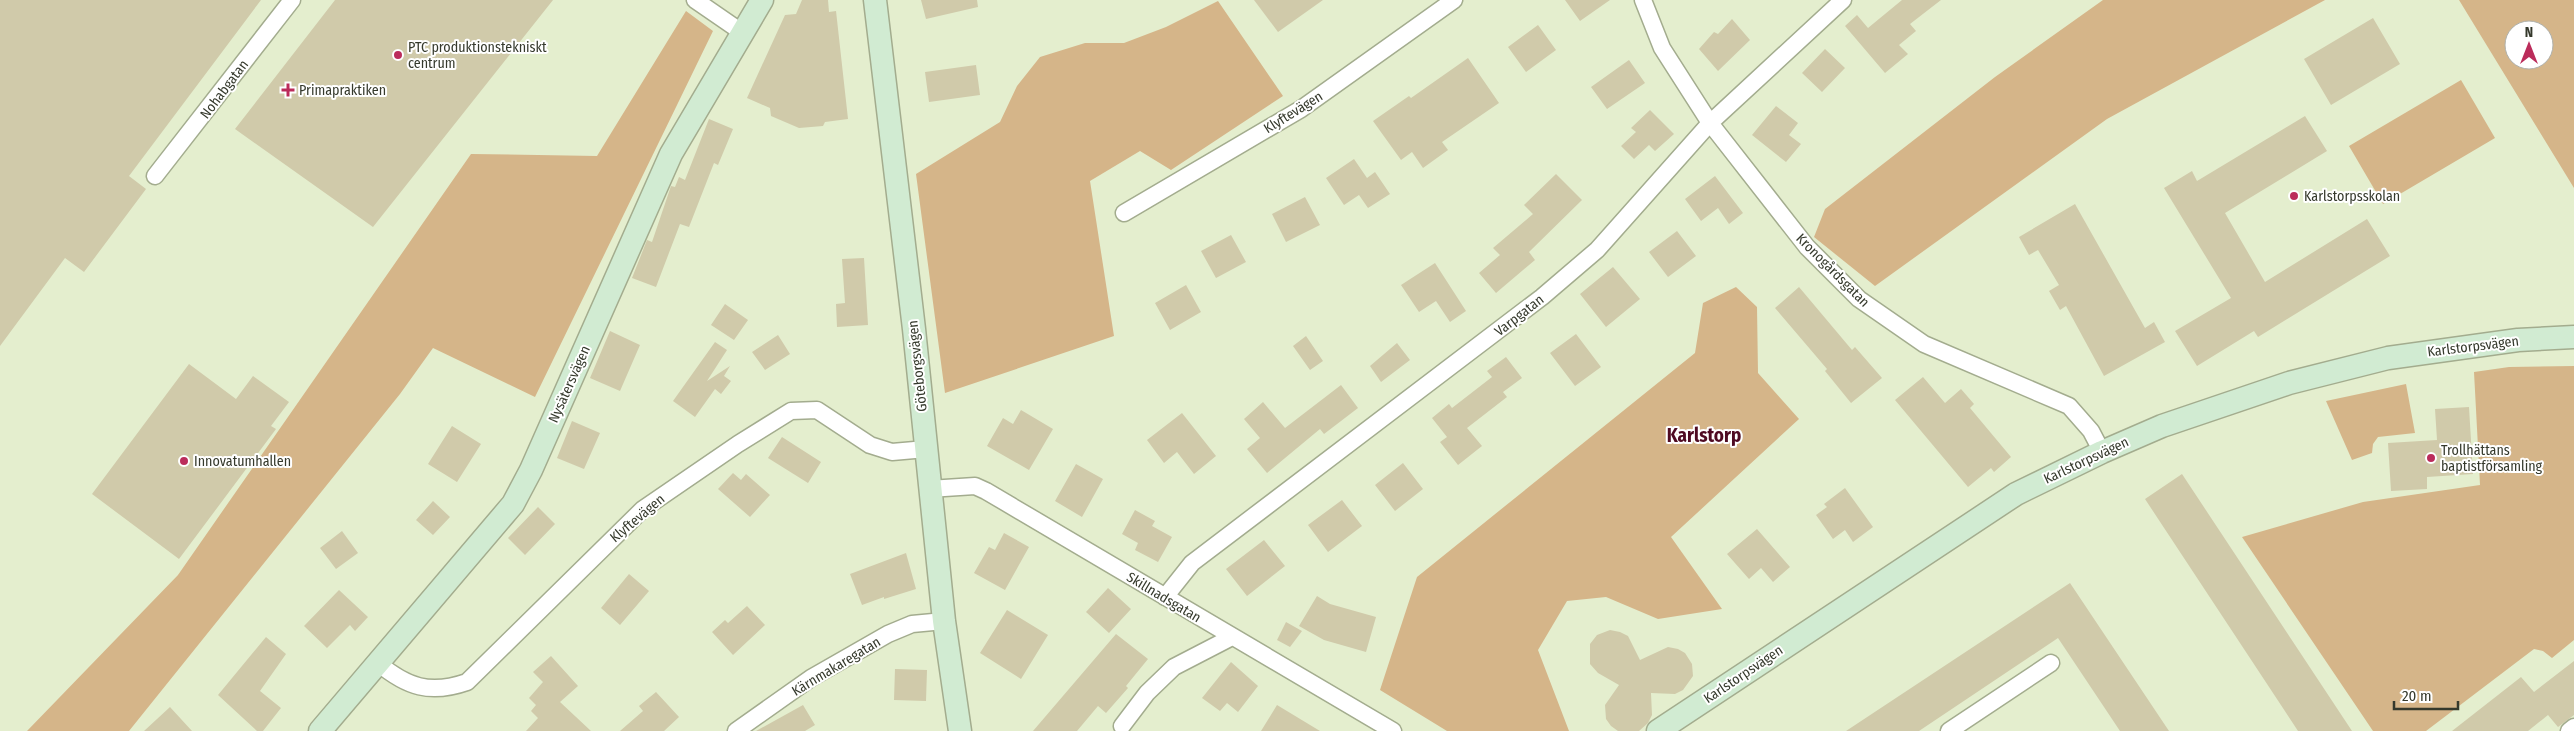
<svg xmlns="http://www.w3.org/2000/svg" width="2574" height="731" font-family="'Fira Sans Condensed',sans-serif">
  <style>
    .green { fill: #d5b589; fill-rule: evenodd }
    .building { fill: #d0caaa }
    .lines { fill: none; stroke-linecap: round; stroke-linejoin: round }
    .street-casing { stroke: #a3ac8e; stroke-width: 19 }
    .secondary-casing { stroke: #a3ac8e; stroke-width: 25 }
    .street { stroke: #fff; stroke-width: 16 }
    .secondary { stroke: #d1ebd2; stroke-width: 22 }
    .poi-dot { fill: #bb2c5b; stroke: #fff; stroke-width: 2 }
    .labels { text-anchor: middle; stroke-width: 4; stroke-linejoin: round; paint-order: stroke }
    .poi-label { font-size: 14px; fill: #35392c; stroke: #fff; text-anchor: start }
    .street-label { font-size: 14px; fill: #35392c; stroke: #fff }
    .district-label { font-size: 19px; font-weight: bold; fill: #4f0a22; stroke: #fff }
  </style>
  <rect width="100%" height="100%" fill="#e4eece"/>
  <path class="green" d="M2103,0H2325L2107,119L1875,286L1814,237L1825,209L1995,77Z
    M2459,0H2574V188ZM2514,30H2544V60H2514Z
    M1218,1L1283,96L1171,170L1140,151L1090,181L1114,336L945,393L916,174L1000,122L1017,86L1040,57L1085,43H1124L1166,27Z
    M686,11L713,31L535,397L433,348L400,394L129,731H27L178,575L471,154L597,156Z
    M2461,80L2495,138L2383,204L2349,146Z
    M1736,287L1757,307L1758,373L1799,419L1671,537L1722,609L1658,619L1606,597L1567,601L1538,650L1569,731H1447L1380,690L1417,577L1695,353L1703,303Z
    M2574,366V640L2552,658L2543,651L2534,649L2426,731H2373L2242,537L2363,502L2480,485L2474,372L2509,367Z
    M2406,384L2415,433L2378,437L2373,444L2372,453L2352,460L2326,401Z"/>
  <path class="building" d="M0,0H261L129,176L146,189L84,272L65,258L0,346Z
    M335,0H553L373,227L235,129Z
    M802,0H828L829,12L836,11L848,119L825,122L823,126L799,128L771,116L770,108L747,98L785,15L796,14Z
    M921,0H977L978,7L926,19Z
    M1254,0H1323L1278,32Z
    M1565,0H1610L1580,21Z
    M1902,0H1941L1910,24L1916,31L1899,45L1908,54L1885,73L1845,26L1857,15L1868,28Z
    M2373,18L2400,64L2331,105L2304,59Z
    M1732,19L1750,40L1718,71L1699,49L1714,32L1718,34Z
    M1538,25L1556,50L1526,72L1508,47Z
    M1825,49L1845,68L1822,92L1802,73Z
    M1468,58L1499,103L1442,142L1448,150L1423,168L1412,152L1401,160L1373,121L1409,96L1411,98Z
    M1629,60L1645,83L1607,109L1591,87Z
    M976,65L980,95L929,102L925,72Z
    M1776,106L1798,123L1789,135L1801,144L1786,162L1752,135Z
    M1650,110L1674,134L1655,151L1649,145L1634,159L1621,146L1636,132L1631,128Z
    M2305,116L2327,151L2225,213L2265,282L2367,219L2390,256L2258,337L2254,331L2197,366L2175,331L2231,298L2164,188L2192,171L2197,181Z
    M709,119L733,129L718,165L714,163L689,227L680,224L656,287L632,278L647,240L652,242L671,186L675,187L679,177L685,180Z
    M1354,159L1367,178L1375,172L1390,194L1368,208L1359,195L1344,205L1326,178Z
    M1556,174L1582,200L1529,252L1535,260L1496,293L1479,273L1500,255L1493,248L1533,214L1524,205Z
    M1715,176L1743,213L1729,224L1718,208L1701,221L1685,199Z
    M1305,197L1320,225L1286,242L1272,214Z
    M2075,204L2145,328L2154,322L2165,342L2104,376L2066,306L2060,310L2049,291L2059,285L2038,250L2029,255L2019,237Z
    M1677,231L1696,256L1668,277L1649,252Z
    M1231,235L1246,262L1216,278L1201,251Z
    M864,258L868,325L837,327L836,304L845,303L842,259Z
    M1435,263L1466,311L1450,322L1436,301L1419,312L1401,285Z
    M1613,267L1640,299L1606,327L1580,294Z
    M1186,285L1201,312L1170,330L1155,303Z
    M1799,287L1852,350L1855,347L1882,378L1851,403L1825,371L1827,369L1775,308Z
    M725,304L748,320L734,340L711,325Z
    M610,331L640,345L620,391L590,378Z
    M1576,334L1601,367L1575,386L1550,353Z
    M778,335L790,354L765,370L752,352Z
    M1306,336L1323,361L1310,370L1293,346Z
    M715,342L727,350L707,381L730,366L724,376L731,381L721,394L715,389L695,417L673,401Z
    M1397,343L1410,360L1381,382L1370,366Z
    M1506,357L1522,378L1503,392L1507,397L1467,428L1482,446L1458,465L1440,442L1447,437L1432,418L1449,404L1452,408L1492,377L1487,371Z
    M189,364L236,399L253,376L289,402L271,426L276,429L179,559L92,494Z
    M1923,377L1945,403L1961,389L1974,404L1970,408L2011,457L1994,472L1991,468L1968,487L1895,400Z
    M1341,385L1358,408L1324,434L1320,429L1267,473L1247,449L1260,438L1244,419L1263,402L1285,428Z
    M2469,407L2473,474L2427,477V489L2391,491L2388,443L2437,440L2435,409Z
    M1021,410L1053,429L1029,470L987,446L1003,418L1013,424Z
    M1182,413L1216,456L1194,474L1177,452L1164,463L1147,440Z
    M572,421L600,433L584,469L557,458Z
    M452,426L481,444L457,482L428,464Z
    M782,437L821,462L808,483L768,458Z
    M1403,463L1423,489L1395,511L1375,485Z
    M1076,464L1103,479L1082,517L1055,501Z
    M733,473L741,480L746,474L770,495L750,517L718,489Z
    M2182,474L2352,731H2298L2145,499Z
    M1845,488L1873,527L1853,542L1845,530L1833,539L1816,515L1827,507L1824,504Z
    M1342,500L1362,526L1328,552L1308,525Z
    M433,501L450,517L433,535L416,520Z
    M538,507L555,524L525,555L508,538Z
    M1135,510L1155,521L1152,526L1172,537L1158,562L1135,550L1138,543L1122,534Z
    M1757,529L1790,567L1773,582L1761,568L1749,579L1727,554Z
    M342,531L358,553L336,569L320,548Z
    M1004,533L1029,547L1005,590L974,573L989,547L995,550Z
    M1264,540L1285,566L1247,596L1226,569Z
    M906,553L916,589L884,599V597L862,605L850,574Z
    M629,574L649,591L620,625L601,608Z
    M2070,583L2169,731H2120L2058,638L1919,731H1846Z
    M1108,588L1131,609L1109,633L1086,612Z
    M339,590L368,617L355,631L350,625L327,648L304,626Z
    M1317,596L1330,604L1376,617L1366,652L1324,640L1299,626Z
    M747,606L765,625L733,655L712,632L725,620L728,623Z
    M1007,610L1048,635L1021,679L980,653Z
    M1286,622L1302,631L1290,647L1277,640Z
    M1610,630L1620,632L1628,636L1640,660L1668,647L1678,649L1685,653L1692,664L1693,676L1683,690L1675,694L1651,693L1652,715L1648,723L1639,731H1618L1611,726L1606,719L1605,705L1619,685L1598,673L1590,664V644L1597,635Z
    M1116,634L1148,659L1126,686L1128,688L1106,713L1098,706L1077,731H1033Z
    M266,637L286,654L260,691L281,708L263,731H257L218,695Z
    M551,656L578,686L560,702L591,731H526L538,718L531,711L536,705L529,698L543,682L533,672Z
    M2574,661V715L2558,727L2548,715L2528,731H2452L2521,677L2534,692Z
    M1231,662L1258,686L1238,712L1227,703L1220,711L1202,698Z
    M895,669L927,670L926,701L894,700Z
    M656,692L679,717L664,731H620L643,711L639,706Z
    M803,705L815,725L805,731H756Z
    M1277,705L1320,731H1261Z
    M170,707L192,731H144Z"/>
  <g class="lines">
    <g class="street-casing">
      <path id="street" d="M695,0L743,33
        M1643,0L1662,48L1710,123L1807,247L1859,299L1924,344L2069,406L2091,431L2102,452
        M155,176L292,0
        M1124,213L1301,109L1454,0
        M929,489L975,486L986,491L1393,731
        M1165,597L1192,563L1542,297L1597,250L1710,123L1843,0
        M378,663C407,687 430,695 467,682L643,509L738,444L791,411L817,410L870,445L892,452L926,449
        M1122,726L1147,693L1174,667L1232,637
        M736,731L811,678L888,634L912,624L944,621
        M1949,731L2051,663
        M2569,731L2574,727"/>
    </g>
    <g class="secondary-casing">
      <path id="secondary" d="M875,0L914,329L944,621L960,731
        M320,731L513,504L531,470L671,154L762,0
        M1658,731L2016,494L2102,452L2162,426L2289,383L2388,358L2518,340L2574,337"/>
    </g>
    <use href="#street" class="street"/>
    <use href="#secondary" class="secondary"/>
  </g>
  <g class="poi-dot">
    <circle cx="398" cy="55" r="5"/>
    <path d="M285.5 82.5h5v5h5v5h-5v5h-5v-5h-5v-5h5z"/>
    <circle cx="2294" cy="196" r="5"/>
    <circle cx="2431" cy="458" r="5"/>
    <circle cx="184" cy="461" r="5"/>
  </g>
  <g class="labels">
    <g class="poi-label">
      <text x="408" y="52">PTC produktionstekniskt<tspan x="408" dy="16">centrum</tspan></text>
      <text x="299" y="95">Primapraktiken</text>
      <text x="2304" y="201">Karlstorpsskolan</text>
      <text x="2441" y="455">Trollhättans<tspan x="2441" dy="16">baptistförsamling</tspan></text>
      <text x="194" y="466">Innovatumhallen</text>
    </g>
    <g class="street-label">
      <text transform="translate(224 89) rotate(-53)" y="5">Nohabgatan</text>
      <text transform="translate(1293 112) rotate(-32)" y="5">Klyftevägen</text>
      <text transform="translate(1833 270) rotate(45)" y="5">Kronogårdsgatan</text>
      <text transform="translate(1519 315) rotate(-38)" y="5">Varpgatan</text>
      <text transform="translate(2473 346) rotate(-7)" y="5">Karlstorpsvägen</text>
      <text transform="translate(917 366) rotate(-96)" y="5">Göteborgsvägen</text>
      <text transform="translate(569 384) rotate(-66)" y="5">Nysätersvägen</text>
      <text transform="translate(2086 460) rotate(-25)" y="5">Karlstorpsvägen</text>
      <text transform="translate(637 518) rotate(-40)" y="5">Klyftevägen</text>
      <text transform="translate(1164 597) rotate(31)" y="5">Skillnadsgatan</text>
      <text transform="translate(836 666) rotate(-31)" y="5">Kärnmakaregatan</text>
      <text transform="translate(1743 674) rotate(-34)" y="5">Karlstorpsvägen</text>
    </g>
    <g class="district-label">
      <text x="1704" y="442">Karlstorp</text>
    </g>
  </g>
  <g transform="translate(2529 45)"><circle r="24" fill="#ffffff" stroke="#aeb0ab"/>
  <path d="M0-4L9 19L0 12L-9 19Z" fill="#bb2c5b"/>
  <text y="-8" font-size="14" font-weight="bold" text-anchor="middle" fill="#35392c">N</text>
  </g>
  <path d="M2394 701v8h64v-8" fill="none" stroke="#35392c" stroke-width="2.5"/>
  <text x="2402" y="701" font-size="15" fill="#35392c" stroke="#ffffff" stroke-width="4" paint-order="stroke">20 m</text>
</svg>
